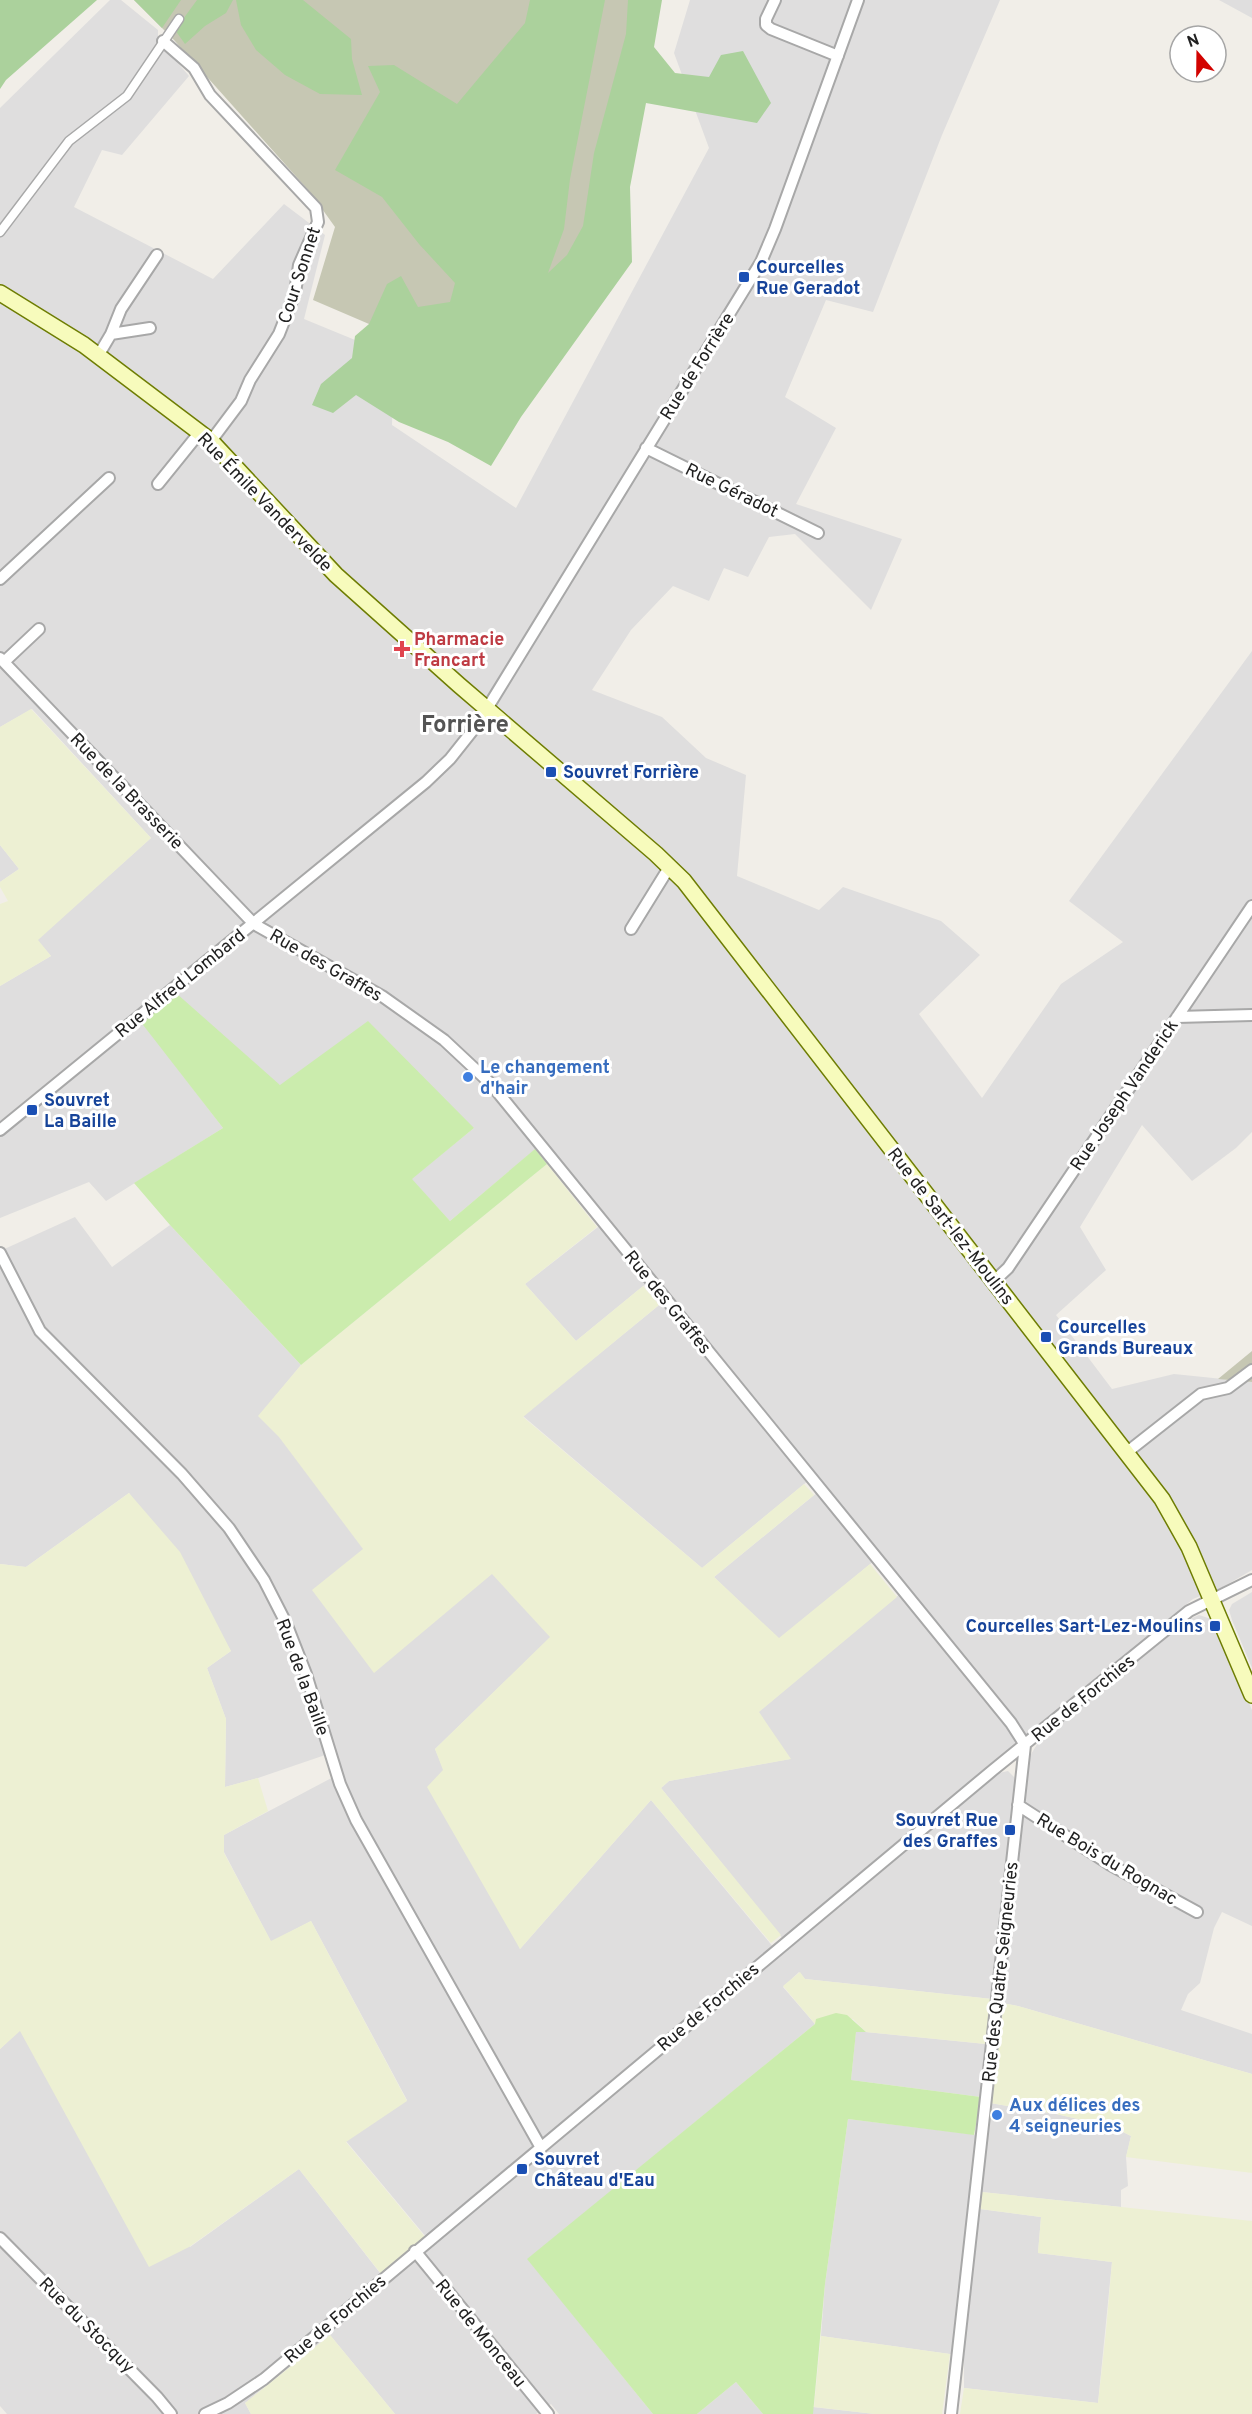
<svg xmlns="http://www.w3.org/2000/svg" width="1252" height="2414" font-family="Overpass,sans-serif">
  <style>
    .residential { fill: #dfdede }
    .construction { fill: #c6c7b3 }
    .farmland { fill: #edf0d3 }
    .grass { fill: #cbecad }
    .forest { fill: #abd19c }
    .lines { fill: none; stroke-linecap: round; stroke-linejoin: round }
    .pedestrian-casing { stroke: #a8a8a8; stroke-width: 11 }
    .minor-casing { stroke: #a8a8a8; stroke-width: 14 }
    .secondary-casing { stroke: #6e7d03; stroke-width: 18 }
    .pedestrian { stroke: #fff; stroke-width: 8 }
    .minor { stroke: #fff; stroke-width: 10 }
    .secondary { stroke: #f7fbbc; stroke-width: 15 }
    .transit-dot { fill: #1a4fb4; stroke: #fff; stroke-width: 2 }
    .health-dot { fill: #e0444e; stroke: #fff; stroke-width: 2 }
    .shop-dot { fill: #3f7fe0; stroke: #fff; stroke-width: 2 }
    .labels { text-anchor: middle; stroke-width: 6; stroke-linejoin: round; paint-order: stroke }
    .transit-label { font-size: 18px; font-weight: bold; fill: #164399; stroke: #fff; text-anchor: start }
    .street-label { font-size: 18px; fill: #212121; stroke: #fff }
    .health-label { font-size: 18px; font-weight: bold; fill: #be3a42; stroke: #fff; text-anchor: start }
    .shop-label { font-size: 18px; font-weight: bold; fill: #366cbe; stroke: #fff; text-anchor: start }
    .district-label { font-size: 24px; font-weight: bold; fill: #545454; stroke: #fff }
  </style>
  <rect width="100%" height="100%" fill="#f1eee8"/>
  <path class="residential" d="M110,0H121L158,30V40L189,76L122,155L102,150L74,207L213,279L284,204L325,235L304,319L394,356L392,425L516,508L709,148L674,53L690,0H1000L942,135L873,312L826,300L785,397L836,428L796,504L902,539L871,610L795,534L769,537L748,577L724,568L709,601L673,586L631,630L592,690L662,717L706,758L746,775L737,876L819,910L843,887L941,921L980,955L919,1014L982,1098L1061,984L1123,942L1069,901L1252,651V1132L1236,1148L1192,1181L1142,1125L1080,1227L1106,1270L1056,1315L1112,1389L1174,1374L1252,1382V1570L1223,1587L1193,1599L1038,1726L783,1939L661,1788L669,1781L790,1759L758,1712L907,1588L880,1556L779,1639L714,1577L824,1487L814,1476L702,1568L523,1416L669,1297L653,1278L576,1341L525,1284L607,1220L544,1142L450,1221L411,1179L474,1128L280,1085L136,1014L223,1128L106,1201L89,1182L0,1218V986L51,956L37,940L151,838L32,709L0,727V108Z
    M1219,0H1252V18Z
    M0,845L19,869L0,882Z
    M75,1217L112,1267L170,1225L301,1365L259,1416L279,1436L364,1549L373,1672L492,1573L551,1637L435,1749L520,1949L651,1800L779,1954L999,1773L1008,1771L1014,1777L1015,1789L992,1999L805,1979L799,1972L783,1987L815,2024L528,2259L653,2414H559L551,2404L536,2414H395L330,2335L245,2403L251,2414H7L0,2406V2049L20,2030L190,2247L299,2169L387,2282L432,2244L346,2141L407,2100L311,1921L271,1942L224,1852V1835L339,1774L331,1753L258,1778L225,1787L226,1719L207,1668L231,1651L129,1493L26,1567L0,1564V1251Z
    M1252,1592V1668L1232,1620L1229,1610L1232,1604Z
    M1199,1615L1211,1619L1217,1628L1252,1710V1926L1222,1912L1214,1928L1200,1983L1188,1994L1181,2010L1252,2034V2074L1018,2006L1002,2003L1030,1756L1039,1741L1190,1619Z
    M856,2031L986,2044L981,2097L851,2080Z
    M990,2103L1056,2114L1113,2127L1131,2136L1126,2157L1128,2186L1121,2190V2207L982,2192L980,2209L1041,2217L1038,2253L1112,2262L1098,2403L964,2388V2356L821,2336L825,2284L848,2119L986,2136Z
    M736,2382L763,2414H697Z
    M813,2407L875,2414H813Z"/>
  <path class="construction" d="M134,0H651L592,259L534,336L369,324L313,300L335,227L310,192L174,40Z
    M1252,1351V1382L1218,1379Z"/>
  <path class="farmland" d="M31,709L151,838L38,940L51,956L0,986V904L8,901L0,887V882L19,869L0,845V727Z
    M547,1164L597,1227L525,1284L576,1341L643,1286L659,1305L523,1417L702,1568L804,1484L814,1495L714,1577L779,1638L870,1564L897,1597L759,1712L791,1759L669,1781L661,1788L781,1935L771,1943L651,1800L520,1949L427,1787L443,1770L435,1749L550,1637L492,1574L374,1673L312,1590L363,1549L279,1437L258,1416L301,1365Z
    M129,1493L180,1552L231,1651L207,1668L226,1719L225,1787L258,1778L268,1811L224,1835V1853L271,1941L311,1921L407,2101L346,2142L426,2238L382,2275L299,2169L189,2247L149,2267L20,2031L0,2049V1564L26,1567Z
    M800,1972L805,1979L992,1999L986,2044L866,2032L853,2019L815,2024L783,1986Z
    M1002,2003L1018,2006L1252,2074V2173L1126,2157L1131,2136L1113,2127L1056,2114L990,2103Z
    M982,2192L1252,2221V2414H960L964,2388L1098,2403L1106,2331L1112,2262L1038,2253L1041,2217L980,2209Z
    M330,2335L395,2414H251L245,2403Z
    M821,2336L950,2354L942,2414H875L814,2407Z"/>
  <path class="grass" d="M176,993L280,1085L368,1021L474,1128L412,1179L450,1221L535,1149L547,1164L301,1365L170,1225L134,1183L223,1128L140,1021Z
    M836,2013L847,2015L866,2032H856L851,2080L981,2097L974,2135L848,2119L825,2284L813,2414H763L736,2382L697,2414H653L527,2259L815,2024L816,2019Z"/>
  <path class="forest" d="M0,0H97L6,80L0,89Z
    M134,0H181L162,28Z
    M197,0H233L226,13L205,26L185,44L175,30Z
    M236,0H303L351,39L352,59L362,95L320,94L285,75L256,50L241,25Z
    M530,0H605L570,179L564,229L548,273L567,255L583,226L594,153L626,34L628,0H662L654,47L675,73L709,77L721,55L743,51L771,103L757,123L646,103L630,187L632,262L521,417L491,466L448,442L399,422L356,395L333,413L312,405L321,384L352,358L355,336L369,324L387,284L401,276L418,307L450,302L455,283L419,244L382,197L335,170L380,92L368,66L394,65L457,104L525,23Z"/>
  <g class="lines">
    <g class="pedestrian-casing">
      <path id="pedestrian" d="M0,232L69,141L127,96L179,19"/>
    </g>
    <g class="minor-casing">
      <path id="minor" d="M775,0L766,19V25L771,29L838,56
        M163,41L194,68L210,95L316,208L318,222L299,265L295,293L279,334L250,380L241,401L211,441
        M111,334L150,328
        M98,356L111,334L121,309L157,255
        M646,448L818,533
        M158,484L200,432
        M0,579L109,478
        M0,658L254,924L382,996L444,1040L491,1084L1011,1723L1025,1745
        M4,662L39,629
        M631,929L670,866
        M1177,1017L1252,1015
        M0,1130L426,782L450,759L477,725L761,262L775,229L858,0
        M0,1253L40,1331L182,1474L229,1528L264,1580L286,1623L306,1674L340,1784L356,1820L540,2146
        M994,1281L1008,1268L1252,906
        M1126,1453L1201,1394L1228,1388L1252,1370
        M1018,1805L1109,1864L1197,1912
        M0,2238L157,2397L171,2414
        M415,2251L548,2414
        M205,2414L228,2403L264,2379L993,1770L1189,1611L1252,1580
        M951,2414L1025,1745"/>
    </g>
    <g class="secondary-casing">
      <path id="secondary" d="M0,293L84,345L211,441L336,575L459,685L656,854L684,881L1162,1499L1189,1547L1252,1695"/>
    </g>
    <use href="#pedestrian" class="pedestrian"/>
    <use href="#minor" class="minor"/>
    <use href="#secondary" class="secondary"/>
  </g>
  <g class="transit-dot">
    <rect x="738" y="271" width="12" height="12" rx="3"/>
    <rect x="545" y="766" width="12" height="12" rx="3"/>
    <rect x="26" y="1104" width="12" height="12" rx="3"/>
    <rect x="1040" y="1331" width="12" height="12" rx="3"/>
    <rect x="1209" y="1620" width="12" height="12" rx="3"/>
    <rect x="1004" y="1824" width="12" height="12" rx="3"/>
    <rect x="516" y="2163" width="12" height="12" rx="3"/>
  </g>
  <path class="health-dot" d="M399 640h6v6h6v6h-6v6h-6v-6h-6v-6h6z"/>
  <g class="shop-dot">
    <circle cx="468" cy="1077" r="6"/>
    <circle cx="997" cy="2115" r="6"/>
  </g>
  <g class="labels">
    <g class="transit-label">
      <text x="756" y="273">Courcelles<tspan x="756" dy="21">Rue Geradot</tspan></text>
      <text x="563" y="778">Souvret Forrière</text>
      <text x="44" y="1106">Souvret<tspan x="44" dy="21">La Baille</tspan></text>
      <text x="1058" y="1333">Courcelles<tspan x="1058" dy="21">Grands Bureaux</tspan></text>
      <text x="1203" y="1632" text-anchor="end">Courcelles Sart-Lez-Moulins</text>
      <text x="998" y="1826" text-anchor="end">Souvret Rue<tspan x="998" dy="21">des Graffes</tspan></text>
      <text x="534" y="2165">Souvret<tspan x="534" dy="21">Château d'Eau</tspan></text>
    </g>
    <g class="street-label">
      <text transform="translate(299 275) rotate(-72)" y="6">Cour Sonnet</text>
      <text transform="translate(697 366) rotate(-58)" y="6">Rue de Forrière</text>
      <text transform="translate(732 490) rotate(26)" y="6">Rue Géradot</text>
      <text transform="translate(265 502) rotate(46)" y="6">Rue Émile Vandervelde</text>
      <text transform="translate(127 791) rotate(46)" y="6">Rue de la Brasserie</text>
      <text transform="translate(326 965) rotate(30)" y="6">Rue des Graffes</text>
      <text transform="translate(180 983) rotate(-39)" y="6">Rue Alfred Lombard</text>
      <text transform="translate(1124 1095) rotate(-56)" y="6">Rue Joseph Vanderick</text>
      <text transform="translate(951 1226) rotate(52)" y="6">Rue de Sart-lez-Moulins</text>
      <text transform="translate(668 1302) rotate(51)" y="6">Rue des Graffes</text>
      <text transform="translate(303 1677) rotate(70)" y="6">Rue de la Baille</text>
      <text transform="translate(1083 1698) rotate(-39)" y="6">Rue de Forchies</text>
      <text transform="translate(1107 1859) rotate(31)" y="6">Rue Bois du Rognac</text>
      <text transform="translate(1000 1972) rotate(-84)" y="6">Rue des Quatre Seigneuries</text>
      <text transform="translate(708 2007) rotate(-40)" y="6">Rue de Forchies</text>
      <text transform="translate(335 2319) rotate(-40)" y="6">Rue de Forchies</text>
      <text transform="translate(87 2325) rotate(45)" y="6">Rue du Stocquy</text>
      <text transform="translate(481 2333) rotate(51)" y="6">Rue de Monceau</text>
    </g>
    <g class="health-label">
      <text x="414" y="645">Pharmacie<tspan x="414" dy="21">Francart</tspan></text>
    </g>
    <g class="shop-label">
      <text x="480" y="1073">Le changement<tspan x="480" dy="21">d'hair</tspan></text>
      <text x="1009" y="2111">Aux délices des<tspan x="1009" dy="21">4 seigneuries</tspan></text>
    </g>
    <g class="district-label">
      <text x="465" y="732">Forrière</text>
    </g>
  </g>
  <g transform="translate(1198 54) rotate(340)"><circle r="28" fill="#ffffff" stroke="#a6a6a6" stroke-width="1.5"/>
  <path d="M0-4.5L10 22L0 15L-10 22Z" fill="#d20300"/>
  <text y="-9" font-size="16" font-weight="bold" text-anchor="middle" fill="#212121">N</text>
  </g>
</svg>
